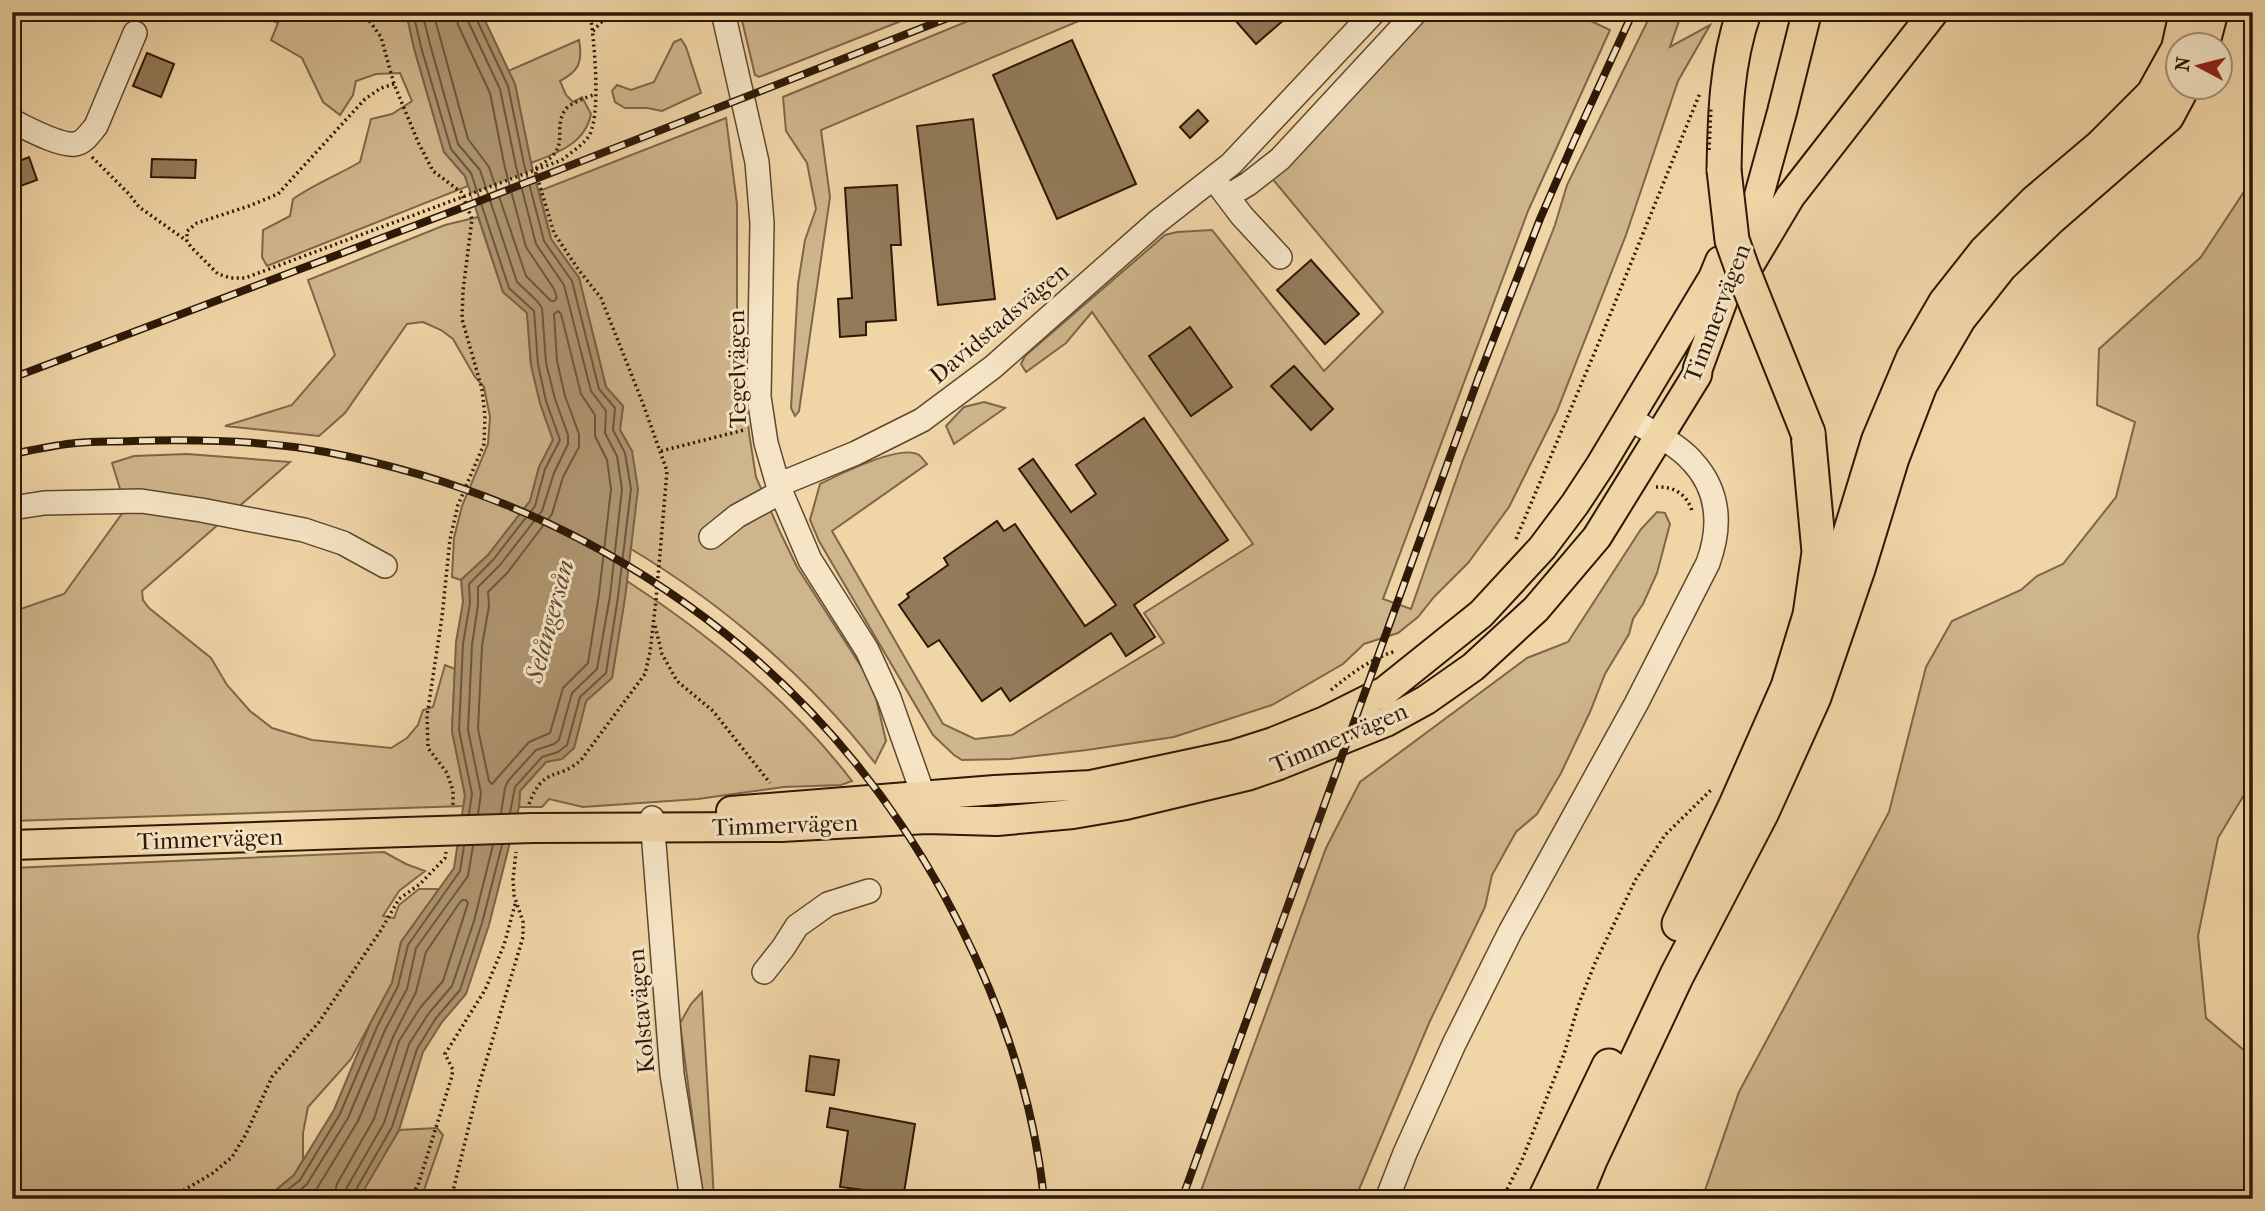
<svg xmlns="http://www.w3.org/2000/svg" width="2265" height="1211" font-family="'IM FELL French Canon',serif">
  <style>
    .green { fill: #cfb58b; stroke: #7e6648; stroke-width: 2 }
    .water { fill: #ae9570; stroke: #7b6346; stroke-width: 2 }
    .pier { fill: #f0d5a6 }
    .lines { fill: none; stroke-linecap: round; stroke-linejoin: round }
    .shore { stroke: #6e563b; stroke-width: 2 }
    .building { fill: #937a59; stroke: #2e1806; stroke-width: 2 }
    .minor-casing { stroke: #5e472e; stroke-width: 26 }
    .major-casing { stroke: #2e1806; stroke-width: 32 }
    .highway-casing { stroke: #2e1806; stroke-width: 37 }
    .path { stroke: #2e1806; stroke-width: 3.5; stroke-dasharray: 2 3.5; stroke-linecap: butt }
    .minor { stroke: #f5e4c5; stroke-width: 23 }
    .major { stroke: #f0d5a6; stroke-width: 28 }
    .highway { stroke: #f0d5a6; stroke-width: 33 }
    .rail-casing { stroke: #2e1806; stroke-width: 8 }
    .rail { stroke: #f5e4c5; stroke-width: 5; stroke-dasharray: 16; stroke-linecap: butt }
    .major-bridge-casing { stroke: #2e1806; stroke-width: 32; stroke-linecap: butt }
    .highway-bridge-casing { stroke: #2e1806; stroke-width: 37; stroke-linecap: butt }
    .path-bridge { stroke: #2e1806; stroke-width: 3.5; stroke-dasharray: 2 3.5; stroke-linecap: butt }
    .major-bridge { stroke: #f0d5a6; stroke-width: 28 }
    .highway-bridge { stroke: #f0d5a6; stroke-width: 33 }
    .labels { text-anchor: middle; stroke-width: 6; stroke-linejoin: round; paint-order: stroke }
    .street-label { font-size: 24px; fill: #2e1806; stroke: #f5e4c5 }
    .water-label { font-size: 26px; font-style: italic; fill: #614a30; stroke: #f5e4c5 }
  </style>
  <rect width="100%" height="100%" fill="#f0d5a6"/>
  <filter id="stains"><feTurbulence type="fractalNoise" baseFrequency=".00286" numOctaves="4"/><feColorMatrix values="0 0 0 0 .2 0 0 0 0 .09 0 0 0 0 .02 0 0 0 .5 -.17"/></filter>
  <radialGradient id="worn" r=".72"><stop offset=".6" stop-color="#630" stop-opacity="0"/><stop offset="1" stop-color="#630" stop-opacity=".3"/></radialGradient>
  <path class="green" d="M250,12H406L414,48L444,152L465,176L468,186L267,266L262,257L263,230L290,216L293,199C314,184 338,175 360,162L371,119L392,114L412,101L400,73L376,74L356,81L353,95L340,115L323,102L302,58L271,40L278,23Z
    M740,12H924L759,77L755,75Z
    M990,12H1100L821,130L830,197L799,411L795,416L791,408L798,284L805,240L816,209L807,163L786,131L783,97Z
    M1425,12H1572L1610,30L1528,211L1383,599L1411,609L1463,460L1555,225L1567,185L1652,12H1682L1670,47L1710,25L1678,81L1626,235L1557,411L1509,507L1468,563L1434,597L1418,617L1398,633L1364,644L1343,664L1272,705L1174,737L1087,750L1010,759L962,760L954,755L933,735L819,541L810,520L820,484C838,475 901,443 919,455C922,457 924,461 927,464L832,531L943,724L975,739L1012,735L1164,643L1144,613L1253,544L1092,312L1066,343L1026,372L1021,364L1025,356L1165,235L1177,232L1212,230L1324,371L1383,312L1270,176Z
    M681,39L686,47L701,93L662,111L647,108H625L615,102L612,91L617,85L631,90L654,82L674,42Z
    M579,40C583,62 579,71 560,81L566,95L573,102L582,97L591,114C585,144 557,153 531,163L515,84L508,71Z
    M726,118L737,204V402L747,410L749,433L756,477L780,532L797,567L866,674L876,698L886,741L875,763C809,678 723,604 631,549L632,451L620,430L623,406L606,387L579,278L551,239L539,191Z
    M2253,178V780L2218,838L2198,936L2206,1018L2253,1058V1199H1702L1739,1092L1889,812L1926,667L1952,621L2021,590L2037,576L2063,564L2116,497L2135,422L2097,405L2099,349L2201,257Z
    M478,217L503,292L527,312L531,365L540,403L553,440L539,467L530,501L488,555L461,580L452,577L454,538L462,506L488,444L490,417L484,387L475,377L453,339L441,330L423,322L407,324L345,413L319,436L225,426L292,405L335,355L308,280L445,225Z
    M984,402L1005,408L954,444L946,426L964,407Z
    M187,454L290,462L142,591L143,600L149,608L211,658L227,685L250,711L272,728L312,740L391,748L407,738L418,725L423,710L433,707L445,665L455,669L452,731L465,795L464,806L12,821V612L64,594L126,508L112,463L134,456Z
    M1657,512L1665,513L1670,524L1657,573L1643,604L1633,619L1629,634L1605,674L1590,712L1561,773L1537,814L1516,832L1492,875L1485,907L1429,1023L1355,1199H1198L1326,848L1360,782L1527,658L1568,642L1641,529Z
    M627,581C711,636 791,701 852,781L841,785L784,787L698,799L583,807L549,799L542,807H519L520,791L546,762L562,758L574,748L586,701L612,678Z
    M384,852L406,864L425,871L399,891L383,916L394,918L399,905L419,889H439L401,942L392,983L351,1059L308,1107L303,1133V1160L294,1175L265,1199H12V868Z
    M702,992L714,1199H703L680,1023L691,1004Z
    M437,1128L443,1135L421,1199H358L399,1130Z"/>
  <path class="water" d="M406,12H481L515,84L531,163L551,239L579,278L606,387L623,406L620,430L632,451L638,489L625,598L612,678L586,701L574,748L562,759L546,762L520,791L519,807L489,925L466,994L442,1022L423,1052L399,1130L361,1195L358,1199H265L294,1175L334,1110L370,1024L392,983L401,942L454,868L465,795L452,731L456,642L463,602L461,580L488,555L530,501L539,467L553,440L540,403L531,365L527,313L503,292L465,176L444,152L414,48Z"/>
  <path class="pier" d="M533,170L536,179L474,203L471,194Z"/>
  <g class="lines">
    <path class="shore" d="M413,12L421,47L451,149L471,173L509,288L534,311L538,364L546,401L560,440L545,469L535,506L493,560L469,584L470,603L463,644L459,730L472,794L469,814
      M422,12L430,44L458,144L480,170L517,282L537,301L542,308L546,363L555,399L568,435V444L554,473L542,511L500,565L478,587V605L472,645L468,730L481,793L478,814
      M433,12L468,139L489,167L526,276L551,301H554L557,298L554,289L526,247L505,168L490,93L458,25L456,12
      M467,12L468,21L500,89L516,166L536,244L564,285L591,391L606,411L605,433L617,456L622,489L610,596L597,669L572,693L559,740L554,744L536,750L508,781L505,788L501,813
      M475,12L476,18L508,86L524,164L544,241L572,281L599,389L615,408L613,430L625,453L631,489L618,597L606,673L580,697L567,745L558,752L542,757L515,787L510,813
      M558,311L561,314L581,394L595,415V436L607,460L611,489L599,594L588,663L563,688L550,733L529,742L492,784L489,781L478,729L482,646L489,606L488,592L508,572L552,514L563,477L579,447V434L565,396L557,361L554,314Z
      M276,1199L300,1180L340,1114L377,1027L398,986L408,945L460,871L464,846
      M290,1199L307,1184L348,1118L385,1030L407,989L416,948L468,876L473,846
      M307,1199L316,1190L358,1121L394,1035L416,992L426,952L458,905L462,900H466L468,903L443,981L420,1008L399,1041L374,1119L337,1184L333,1199
      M344,1199L346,1189L384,1123L409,1044L429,1013L452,986L474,921L493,845
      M353,1199L354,1193L392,1127L417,1049L436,1018L460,990L482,923L502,845"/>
  </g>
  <path class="building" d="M1228,12H1293L1256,44Z
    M1072,40L1136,184L1057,219L993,75Z
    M147,53L174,64L161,97L133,86Z
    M1198,110L1208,121L1190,138L1180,127Z
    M973,119L995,299L938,305L917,126Z
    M29,157L37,180L12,189V164Z
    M152,159L196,160L195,178L151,177Z
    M897,185L901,245H891L896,320L866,322V335L840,337L838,299L852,298L845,188Z
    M1311,260L1359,314L1325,344L1277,290Z
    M1190,327L1232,387L1191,416L1149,356Z
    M1294,366L1333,409L1311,430L1271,386Z
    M1144,418L1228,540L1134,605L1155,637L1126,656L1111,633L1010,701L1001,688L982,701L939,640L928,647L899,605L909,597L907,594L948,565L944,558L997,521L1004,531L1015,524L1085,626L1116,605L1019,469L1033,459L1071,512L1096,494L1076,465Z
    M810,1056L839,1060L834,1095L806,1091Z
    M830,1108L915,1124L903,1199H864L865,1190L840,1187L848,1131L827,1127Z"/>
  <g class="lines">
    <g class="minor-casing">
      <path id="minor" d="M723,12L757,162L762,223L759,397L766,443L778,485L810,560L867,650L889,698L924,797L926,812
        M12,121C27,128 59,146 75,144C84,143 90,133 96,126L135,33
        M1220,187L1242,216L1280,257
        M1228,196L1248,184L1280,159L1416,12
        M778,485L856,453L922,420L993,367L1157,222L1231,164L1374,12
        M12,508L44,503L141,501L201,510L304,530L343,543L385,566
        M711,537L737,516L781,492
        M652,818L672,1074L692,1199
        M764,972L783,948L797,926L828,904L869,891
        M1387,1199L1405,1153L1454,1044L1510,932L1636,704L1708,563C1721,527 1720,491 1692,461C1676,443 1649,431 1629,418"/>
    </g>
    <g class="major-casing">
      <path id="major" d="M1750,264L1790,197L1934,12
        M1820,623L1876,440L1911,357L1943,302L1984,250L2034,200L2099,145L2151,93L2176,48L2184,12
        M731,811L995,790L1091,785L1232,755L1273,742L1325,721L1385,691L1481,614L1542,548L1575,504L1600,466L1713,278L1720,261
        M533,828L781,827L927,819L997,821L1073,814L1126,805L1247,776L1279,765L1386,722L1426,700L1473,667L1536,609L1597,537L1697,375L1698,368L1752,221L1782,112L1807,12
        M12,845L405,832"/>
    </g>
    <g class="highway-casing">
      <path id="highway" d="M2202,46L2211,12
        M1724,170C1725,116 1726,64 1744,12
        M1679,924L1736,805L1788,687L1810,615L1819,552L1808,433
        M1545,1199L1609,1066
        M1574,1199L1590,1160L1677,975L1762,812L1814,697L1858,569L1892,458L1920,385L1959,318L2000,266L2050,218L2167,116L2182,88"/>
    </g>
    <path class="path" d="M363,12L381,37L394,84L419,144L433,171L461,192L472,219L463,291L462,319L482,389L485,416L484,444L458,505L450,539L442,617L427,716L428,748L447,773L453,791V806
      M593,31L611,12
      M394,84L381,88L365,99L278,194L249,206L197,223L187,231V241L191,247L218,274L231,278H245L438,206
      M92,157L129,194L139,207L187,241
      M562,160C570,153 585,144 590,134C601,111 594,39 590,12
      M661,451L744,430
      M1656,487C1673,486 1687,494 1692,511
      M1516,539L1599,342L1700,93
      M655,626L662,654L677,681L713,711L770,783
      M1331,690C1352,673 1370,659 1396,651
      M529,804C544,765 556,782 581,760L645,674L650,652L656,600L667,471L642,401L601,298L578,269L554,233L536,173L537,167C574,147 551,132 565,110C570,103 586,98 595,94
      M169,1199L213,1173L232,1157L246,1134L272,1077L319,1022L381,930L399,899L420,884L445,858L446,852
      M410,1199L418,1185L451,1079L453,1070L445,1054L485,990L504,945L516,901
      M451,1199L479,1085L523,937V922L514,895L513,879L516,852
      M1502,1199L1522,1160L1564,1054L1578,1006L1595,963L1636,879L1665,835L1713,788"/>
    <use href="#minor" class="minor"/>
    <use href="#major" class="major"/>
    <use href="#highway" class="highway"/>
    <g class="rail-casing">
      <path id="rail" d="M12,378L464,207L963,12
        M12,454C33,450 55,445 76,443C95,441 114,442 133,441C197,439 262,440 326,452C590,502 814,658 944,895C995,988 1033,1092 1044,1199
        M1182,1199L1478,379L1540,219L1574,141L1633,12"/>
    </g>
    <use href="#rail" class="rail"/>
    <g class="major-bridge-casing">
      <path id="major-bridge" d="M405,832L533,828"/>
    </g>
    <g class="highway-bridge-casing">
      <path id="highway-bridge" d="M1724,170L1732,240L1743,271L1808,433"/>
    </g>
    <path class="path-bridge" d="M1709,150L1711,107
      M438,206L562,160"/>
    <use href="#major-bridge" class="major-bridge"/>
    <use href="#highway-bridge" class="highway-bridge"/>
  </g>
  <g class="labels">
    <g class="street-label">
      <text transform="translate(1717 313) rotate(-69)" y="8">Timmervägen</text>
      <text transform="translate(999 323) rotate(-40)" y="8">Davidstadsvägen</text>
      <text transform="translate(737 369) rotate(-91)" y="8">Tegelvägen</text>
      <text transform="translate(1339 738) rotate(-23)" y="8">Timmervägen</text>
      <text transform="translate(785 825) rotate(-2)" y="8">Timmervägen</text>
      <text transform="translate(210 839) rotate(-2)" y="8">Timmervägen</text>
      <text transform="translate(641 1011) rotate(-95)" y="8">Kolstavägen</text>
    </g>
    <g class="water-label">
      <text transform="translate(549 621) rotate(-75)" y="9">Selångersån</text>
    </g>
  </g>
  <rect width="2265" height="1211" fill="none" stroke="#f0d5a6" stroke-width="42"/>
  <rect x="14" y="14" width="2237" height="1183" fill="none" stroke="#2e1806" stroke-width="3.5"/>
  <rect x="21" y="21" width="2223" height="1169" fill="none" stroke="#2e1806" stroke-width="2"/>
  <g transform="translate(2199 66) rotate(277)"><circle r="33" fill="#f5e4c5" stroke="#a59279" stroke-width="2"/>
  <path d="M0-5L12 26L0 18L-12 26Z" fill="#8f2418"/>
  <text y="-10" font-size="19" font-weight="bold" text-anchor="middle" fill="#2e1806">N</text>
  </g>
  <rect width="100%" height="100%" filter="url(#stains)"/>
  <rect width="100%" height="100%" fill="url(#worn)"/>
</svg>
